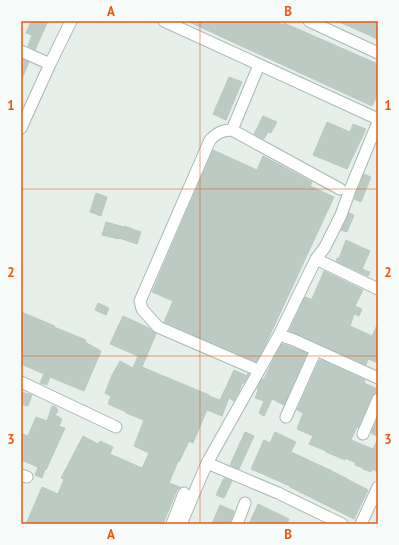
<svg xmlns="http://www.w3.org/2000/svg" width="399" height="545" font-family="'PT Sans',sans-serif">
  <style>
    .building { fill: #bbcac3; stroke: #b7cac1 }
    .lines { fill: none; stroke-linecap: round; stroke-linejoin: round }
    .minor-casing { stroke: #a8b8b1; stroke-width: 13 }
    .minor { stroke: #fff; stroke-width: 11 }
    .grid { fill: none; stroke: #e8590c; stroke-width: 1; stroke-opacity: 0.55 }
    .neatline { fill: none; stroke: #e8590c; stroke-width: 1.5 }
    .grid-label { font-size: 13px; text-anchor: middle; font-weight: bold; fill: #e8590c }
  </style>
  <rect width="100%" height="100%" fill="#e6efea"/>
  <!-- building -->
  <path class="building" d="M31,21H48L35,50L28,46L32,35L26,33Z
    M187,21H275L283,25L284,23L378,64V94L372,106Z
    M337,21H378V40L371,36Z
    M21,59L29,62L21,81Z
    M229,77L242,82L226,120L213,114Z
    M263,116L277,122L271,133L268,132L264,139L254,134Z
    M327,122L350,132L353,124L366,129L347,169L313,155Z
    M213,150L257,170L263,156L312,182L310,186L334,197L263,350L256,362L164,322L173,301L152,292Z
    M364,174L371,177L361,202L354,199Z
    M96,193L107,197L101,216L90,212Z
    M349,213L354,215L347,232L341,230Z
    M106,222L124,227V226L141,232L137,244L119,238V239L102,235Z
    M346,240L370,251L362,269L370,272L368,276L336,261L337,258H339Z
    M324,271L363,290L355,306L362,309L359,316L354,314L350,326L372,336L378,323V363L368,359L366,365L297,334L289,331L305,297L311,299H312Z
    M98,303L109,308L106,315L95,310Z
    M21,312L55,326L54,327L86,340L85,342L101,351L84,391L50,377L47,385L40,383L44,374L21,364Z
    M123,316L149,328L156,334L142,367L209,395V396L220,400L234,370L247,376L248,373L249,374L244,383H242L239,392L234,401L229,398L222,416L207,410L193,443L189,441L179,462L178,461L169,483L180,487L177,490L163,524H26L42,487L58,494L64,479L61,478L83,436L98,444L100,441L113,447L110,454L142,468L149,453L134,446L144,420L126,413V412L108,404L111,396L105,393L112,375L120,361L133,368L138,356L110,344Z
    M282,344L289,346L307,353L284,405L272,399L264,416L259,413L264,401L255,398L258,390L257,389L262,379H264L273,360Z
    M321,360L365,380L364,383L378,389V392L374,393L372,396L358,428L357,427L351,440L373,449L378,439V472L372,469L371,472L363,469V468L355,465L356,463L345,458V460L326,452V451L309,444L313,436L297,429L303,413L297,410L319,361Z
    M21,392L32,395L28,406L21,404Z
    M52,406L56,407L58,411L55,415L62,419L59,426L65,428L46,470L45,469L42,478L35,475L38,467L21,460V433L28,436L36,417L47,421Z
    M378,417V437L371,433Z
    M245,432L254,436L239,469L230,465Z
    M275,432L296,442L291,452L332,471L368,490L354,519L290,487V486L251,469L264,440L270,443Z
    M224,478L232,481L224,498L216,495Z
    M258,504L289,519L287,524H249Z
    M220,505L234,511L230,524H212Z"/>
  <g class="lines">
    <defs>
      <path id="minor" d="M164,21L378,119
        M309,21L378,53
        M21,51L50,64
        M21,128L50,64L71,21
        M232,130L259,65
        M316,259L378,289
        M279,335L294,340L378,378
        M253,368L158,327L142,309L140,301L210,140C217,133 222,130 232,130L340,189
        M21,382L116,427
        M286,417L316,350
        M363,434L378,399
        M207,463L278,493L342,524
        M21,475L27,477
        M172,524L184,493
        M181,524L207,463L279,335L316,259L325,247L341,215L350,190L378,122
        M237,524L245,503
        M361,524L378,487"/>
    </defs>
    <!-- minor casing -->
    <use href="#minor" class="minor-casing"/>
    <!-- minor -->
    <use href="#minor" class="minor"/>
  </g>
  <!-- grid -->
  <path class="grid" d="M200,21V524M21,189H378M21,356H378"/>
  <!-- border -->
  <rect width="399" height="545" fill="none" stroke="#f7fbf9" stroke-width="44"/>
  <rect x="22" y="22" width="355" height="501" class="neatline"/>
  <g class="grid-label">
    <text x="111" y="16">A</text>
    <text x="288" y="16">B</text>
    <text x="11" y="110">1</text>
    <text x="388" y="110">1</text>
    <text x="11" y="277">2</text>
    <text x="388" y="277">2</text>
    <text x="11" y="444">3</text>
    <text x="388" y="444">3</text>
    <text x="111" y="539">A</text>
    <text x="288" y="539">B</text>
  </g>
</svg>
